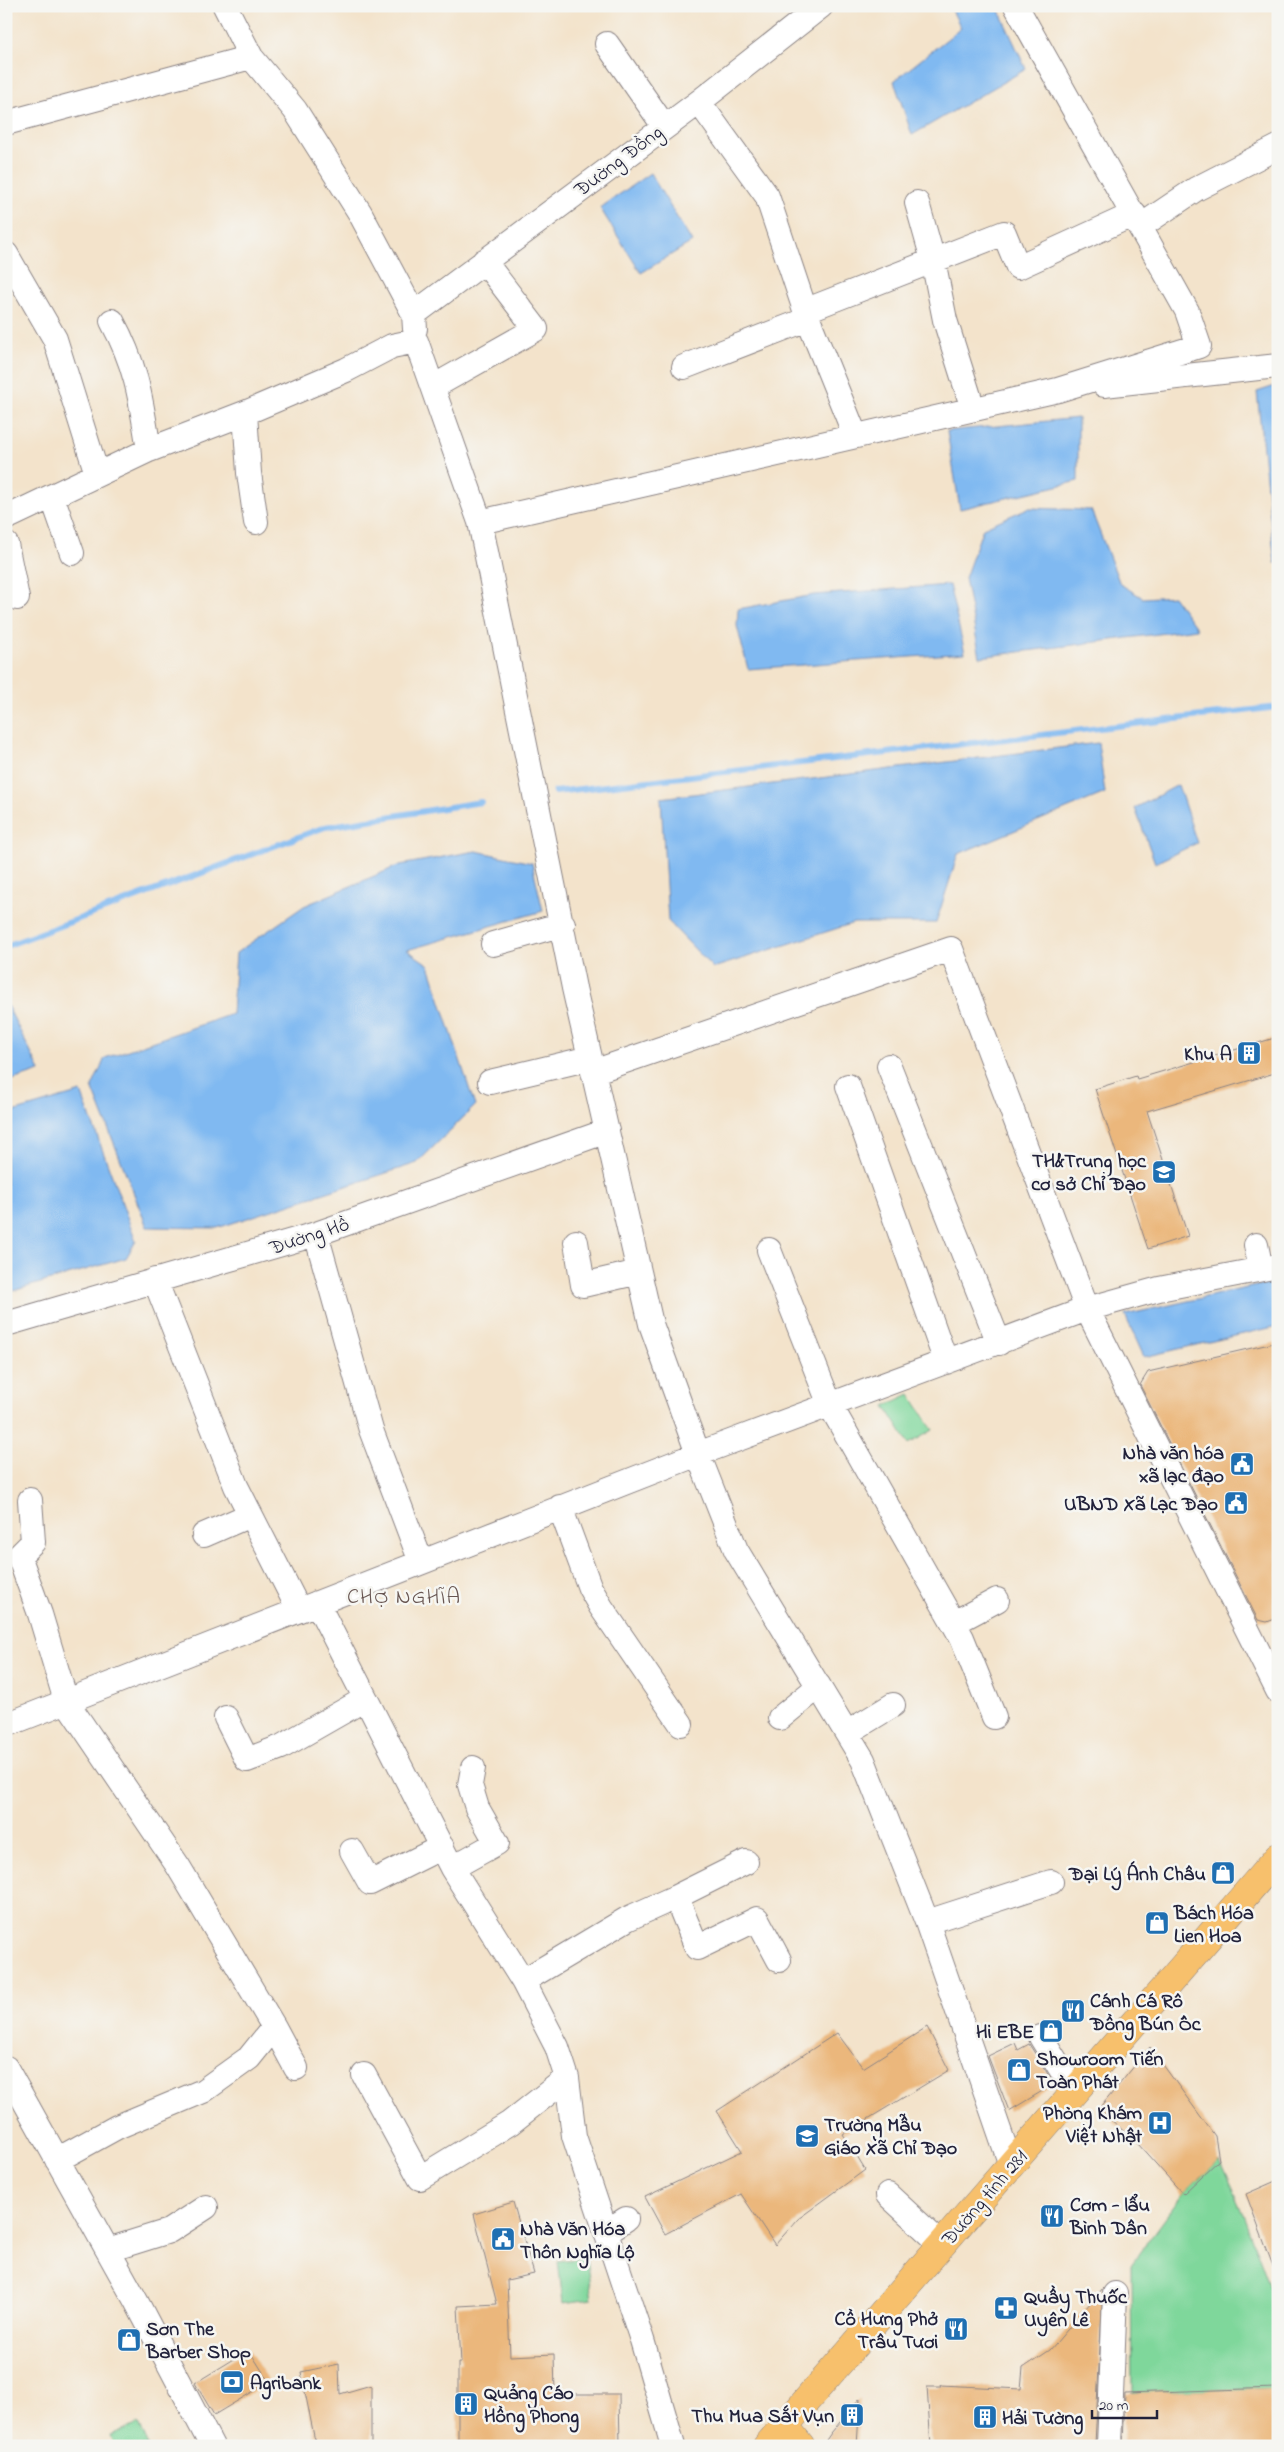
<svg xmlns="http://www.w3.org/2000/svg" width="1284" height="2452" font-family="'Indie Flower',sans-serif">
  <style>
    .green { fill: #7fd79b; stroke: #507c6b }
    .water { fill: #80b9f1; stroke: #516e96 }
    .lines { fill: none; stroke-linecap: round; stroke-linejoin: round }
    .stream { stroke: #80b9f1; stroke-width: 6 }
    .building { fill: #ebb77c }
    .minor-casing { stroke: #8a8283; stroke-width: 26 }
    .major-casing { stroke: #8a8283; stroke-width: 29 }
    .minor { stroke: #fff; stroke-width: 24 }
    .major { stroke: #f7c06c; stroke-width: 28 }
    .labels { text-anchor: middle; stroke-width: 5; stroke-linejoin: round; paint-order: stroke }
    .street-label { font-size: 20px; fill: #22223b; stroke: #f6f6f2 }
    .poi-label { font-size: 20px; font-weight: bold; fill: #22223b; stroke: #f6f6f2; text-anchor: start }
    .quarter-label { font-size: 22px; letter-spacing: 1px; fill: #685652; stroke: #f6f6f2 }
  </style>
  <rect width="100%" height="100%" fill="#f6f6f2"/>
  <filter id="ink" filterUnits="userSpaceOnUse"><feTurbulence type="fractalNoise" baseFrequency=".02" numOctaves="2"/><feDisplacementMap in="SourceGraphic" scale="10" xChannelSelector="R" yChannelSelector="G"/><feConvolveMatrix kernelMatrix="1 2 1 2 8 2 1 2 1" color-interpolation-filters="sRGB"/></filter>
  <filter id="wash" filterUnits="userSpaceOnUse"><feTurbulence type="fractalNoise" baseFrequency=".0096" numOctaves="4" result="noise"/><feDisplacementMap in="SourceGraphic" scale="20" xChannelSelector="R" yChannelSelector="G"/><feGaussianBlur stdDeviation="1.12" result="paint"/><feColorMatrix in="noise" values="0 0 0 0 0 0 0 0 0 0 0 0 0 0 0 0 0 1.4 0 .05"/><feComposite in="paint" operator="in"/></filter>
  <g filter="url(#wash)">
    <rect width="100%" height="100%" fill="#f3e3cb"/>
    <!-- green -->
    <path class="green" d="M910,1394L933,1430L909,1444L885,1406Z
      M1219,2160L1240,2207L1278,2309V2446L1275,2388L1132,2393L1131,2265L1183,2194Z
      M586,2258L592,2299L563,2303L558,2261Z
      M139,2424L149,2446H114L110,2435Z"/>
    <!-- water -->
    <path class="water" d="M950,6H997L1026,69L912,135L894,81L961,28Z
      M650,173L692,242L641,273L600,208Z
      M1278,385V563H1275L1257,392Z
      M1078,418V481L960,509L947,431Z
      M1028,508L1091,510L1120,584L1143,598L1173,596L1197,629L980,657L965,578L983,528Z
      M949,585L965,653L748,669L737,626L738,609L814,595Z
      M1098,743L1105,793L958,854L936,923H854L713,968L668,921L661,798Z
      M1178,785L1197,843L1155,863L1135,808Z
      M476,851L532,863L543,911L407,950L429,965L475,1106L417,1163L217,1228L147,1227L92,1087L105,1058L232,1014L236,953L304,906L400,865Z
      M6,1003L40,1071L6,1082Z
      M81,1092L136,1241L126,1258L6,1293V1114Z
      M1278,1281V1326L1144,1357L1125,1315Z"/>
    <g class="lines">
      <!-- stream -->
      <path class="stream" d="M555,792L1278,707
        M6,946L325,827L481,802"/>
    </g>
    <g id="blocks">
      <!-- building -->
      <path class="building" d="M1278,1037V1072L1147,1111L1188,1236L1148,1249L1095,1089L1136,1076L1137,1079Z
        M1278,1342V1618L1267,1622L1258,1620L1140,1385L1148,1372Z
        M927,2027L949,2070L843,2134L865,2170L798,2219L775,2245L741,2194L665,2234L645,2197L742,2151L717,2111L837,2033L863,2068Z
        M1015,2043L1018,2050L1029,2044L1054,2084L1009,2111L988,2056Z
        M1150,2047L1215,2136L1219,2160L1183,2194L1138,2144L1099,2109Z
        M1278,2180V2274H1276L1246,2194Z
        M513,2202L534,2274L507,2280L510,2356L554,2354L555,2394H619L620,2446H458V2363H461L458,2306L497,2304L474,2214Z
        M1103,2288L1095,2444L931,2446L927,2387H941L940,2385L1021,2389L1023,2368L1050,2350Z
        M249,2350L269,2382L214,2415L195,2383Z
        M339,2364L340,2394L371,2385V2446H316L301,2372Z
        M1276,2388L1278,2446L1123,2445L1125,2393Z
        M860,2398L857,2446H822L831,2433Z"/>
    </g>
  </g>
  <g filter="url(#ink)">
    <use href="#blocks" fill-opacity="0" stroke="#8a8283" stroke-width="1"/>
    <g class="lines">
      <defs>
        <path id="minor" d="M225,6L251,57L295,110L360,213L414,314L415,329
          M607,44L664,126
          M699,102L767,196L808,319L855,435
          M6,123L251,57
          M917,203L933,260L945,320L973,409
          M1141,226L1196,189L1278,147
          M6,254L55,339L97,474
          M807,310L1004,233L1018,267L1134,214
          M414,314L699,102L821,6
          M112,321C137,367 141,400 149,450
          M684,367L808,319
          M1104,385L1278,366
          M433,387L536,329L484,261
          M245,413L249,473L256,522
          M52,496L72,553
          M6,518L149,450L245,413L346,370L392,346L416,341L480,522L574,988L651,1324L698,1454L736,1550L863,1760L927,1922L1011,2165
          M480,522L1058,390L1199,346L1187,311L1016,6
          M6,544L17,598
          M493,944L563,924
          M889,1066L999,1343
          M593,1072L951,949L1087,1309L1278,1691
          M490,1082L590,1058
          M848,1086L946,1362
          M316,1234L371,1430L421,1562
          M576,1242L583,1285L639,1272
          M1256,1245L1261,1269
          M769,1250L830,1405L962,1638L994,1717
          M155,1280L236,1486L299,1610
          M6,1324L316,1234L607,1131
          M30,1500L33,1542L19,1556L40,1614L66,1701L178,1866L274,2027L249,2058L203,2091L117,2127L57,2160
          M560,1507L590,1588L601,1607L681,1724
          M204,1535L250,1515
          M317,1603L452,1868L523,1981L557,2047L567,2078L574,2136L642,2340L673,2446
          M954,1623L997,1600
          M226,1718L247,1760L281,1747L365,1699
          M780,1718L819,1686
          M6,1725L698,1454L1087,1309L1159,1289L1278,1266
          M847,1733L893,1705
          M352,1851L370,1883L442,1847
          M452,1868L497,1843L477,1808L470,1785L473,1768
          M676,1897L746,1862
          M927,1922L1051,1882
          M523,1981L627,1919L676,1897L697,1948L757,1919L779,1960
          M274,2027L296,2068
          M1041,2037L1075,2092
          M6,2068L136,2301L212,2446
          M364,2075L420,2178L510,2123L567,2078
          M888,2195L942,2245
          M606,2232L626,2219
          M108,2250L169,2231L206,2207
          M1109,2446L1115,2294"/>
        <path id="major" d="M784,2425L801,2446
          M767,2446L1278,1857"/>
      </defs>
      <!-- minor casing -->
      <use href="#minor" class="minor-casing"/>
      <!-- major casing -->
      <use href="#major" class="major-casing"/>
      <!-- minor -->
      <use href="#minor" class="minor"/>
      <!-- major -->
      <use href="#major" class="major"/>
    </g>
  </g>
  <!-- icons -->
  <defs>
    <symbol id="building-square" viewBox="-11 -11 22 22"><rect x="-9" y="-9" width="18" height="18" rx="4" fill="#1f6fb2" stroke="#f6f6f2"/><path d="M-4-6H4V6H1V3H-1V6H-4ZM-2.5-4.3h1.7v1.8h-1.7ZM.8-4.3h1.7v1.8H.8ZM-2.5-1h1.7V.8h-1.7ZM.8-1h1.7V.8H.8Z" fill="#fff"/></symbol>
    <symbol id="school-square" viewBox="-11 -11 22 22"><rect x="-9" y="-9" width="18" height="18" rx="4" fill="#1f6fb2" stroke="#f6f6f2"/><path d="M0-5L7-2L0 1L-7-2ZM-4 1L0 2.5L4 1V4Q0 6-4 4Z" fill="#fff"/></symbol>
    <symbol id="civic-square" viewBox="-11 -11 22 22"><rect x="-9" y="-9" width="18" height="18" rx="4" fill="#1f6fb2" stroke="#f6f6f2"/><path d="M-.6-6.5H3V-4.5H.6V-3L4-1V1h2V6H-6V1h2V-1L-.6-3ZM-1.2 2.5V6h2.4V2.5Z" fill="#fff"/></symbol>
    <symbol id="shop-square" viewBox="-11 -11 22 22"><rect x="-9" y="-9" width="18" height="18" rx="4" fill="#1f6fb2" stroke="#f6f6f2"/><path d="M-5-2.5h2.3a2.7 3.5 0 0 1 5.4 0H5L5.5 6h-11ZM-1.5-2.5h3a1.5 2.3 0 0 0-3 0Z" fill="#fff"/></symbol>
    <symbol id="restaurant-square" viewBox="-11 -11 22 22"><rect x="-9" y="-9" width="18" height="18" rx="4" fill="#1f6fb2" stroke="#f6f6f2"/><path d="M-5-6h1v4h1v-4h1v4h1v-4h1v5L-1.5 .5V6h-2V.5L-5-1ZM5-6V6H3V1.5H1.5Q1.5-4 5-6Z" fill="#fff"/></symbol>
    <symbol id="hospital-square" viewBox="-11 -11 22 22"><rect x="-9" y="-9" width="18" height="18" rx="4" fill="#1f6fb2" stroke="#f6f6f2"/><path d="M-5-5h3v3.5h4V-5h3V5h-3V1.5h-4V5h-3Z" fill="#fff"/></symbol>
    <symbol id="pharmacy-square" viewBox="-11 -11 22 22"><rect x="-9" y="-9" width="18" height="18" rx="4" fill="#1f6fb2" stroke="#f6f6f2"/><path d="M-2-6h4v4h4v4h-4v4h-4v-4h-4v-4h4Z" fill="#fff"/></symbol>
    <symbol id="bank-square" viewBox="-11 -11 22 22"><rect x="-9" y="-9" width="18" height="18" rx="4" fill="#1f6fb2" stroke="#f6f6f2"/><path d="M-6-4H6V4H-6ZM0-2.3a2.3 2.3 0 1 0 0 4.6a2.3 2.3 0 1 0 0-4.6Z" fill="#fff"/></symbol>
  </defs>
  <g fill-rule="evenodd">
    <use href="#building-square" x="1235" y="1039" width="28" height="28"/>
    <use href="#school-square" x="1150" y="1158" width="28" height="28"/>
    <use href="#civic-square" x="1228" y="1450" width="28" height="28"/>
    <use href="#civic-square" x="1222" y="1489" width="28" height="28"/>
    <use href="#shop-square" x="1209" y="1859" width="28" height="28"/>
    <use href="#shop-square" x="1143" y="1909" width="28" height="28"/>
    <use href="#restaurant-square" x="1059" y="1997" width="28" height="28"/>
    <use href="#shop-square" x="1037" y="2017" width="28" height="28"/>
    <use href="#shop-square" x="1005" y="2056" width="28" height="28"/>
    <use href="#hospital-square" x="1146" y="2109" width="28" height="28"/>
    <use href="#school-square" x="793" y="2122" width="28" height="28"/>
    <use href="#restaurant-square" x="1038" y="2202" width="28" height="28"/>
    <use href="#civic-square" x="489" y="2225" width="28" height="28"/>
    <use href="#pharmacy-square" x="992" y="2294" width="28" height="28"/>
    <use href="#restaurant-square" x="942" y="2315" width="28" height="28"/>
    <use href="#shop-square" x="115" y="2326" width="28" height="28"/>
    <use href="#bank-square" x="218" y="2368" width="28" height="28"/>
    <use href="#building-square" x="452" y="2390" width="28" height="28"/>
    <use href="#building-square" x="838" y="2401" width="28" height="28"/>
    <use href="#building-square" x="971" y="2403" width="28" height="28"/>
  </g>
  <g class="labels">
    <!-- street labels -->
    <g class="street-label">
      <text transform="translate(618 160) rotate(-37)" y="7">Đường Đồng</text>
      <text transform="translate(309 1235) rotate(-18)" y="7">Đường Hồ</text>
      <text transform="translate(984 2197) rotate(-49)" y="7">Đường tỉnh 281</text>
    </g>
    <!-- poi labels -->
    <g class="poi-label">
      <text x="1232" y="1060" text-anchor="end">Khu A</text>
      <text x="1146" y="1167" text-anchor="end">TH&amp;Trung học<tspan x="1146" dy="23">cơ sở Chỉ Đạo</tspan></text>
      <text x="1224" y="1459" text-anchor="end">Nhà văn hóa<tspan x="1224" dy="23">xã lạc đạo</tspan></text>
      <text x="1218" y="1510" text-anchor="end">UBND Xã Lạc Đạo</text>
      <text x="1206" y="1880" text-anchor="end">Đại Lý Ánh Châu</text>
      <text x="1174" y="1919">Bách Hóa<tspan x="1174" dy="23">Lien Hoa</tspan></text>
      <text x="1090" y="2007">Cánh Cá Rô<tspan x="1090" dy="23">Đồng Bún Ốc</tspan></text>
      <text x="1034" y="2038" text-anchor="end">Hi EBE</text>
      <text x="1036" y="2065">Showroom Tiến<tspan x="1036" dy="23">Toàn Phát</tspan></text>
      <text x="1142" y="2119" text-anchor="end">Phòng Khám<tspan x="1142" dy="23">Việt Nhật</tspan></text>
      <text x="824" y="2131">Trường Mẫu<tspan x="824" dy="23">Giáo Xã Chỉ Đạo</tspan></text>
      <text x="1070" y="2211">Cơm - lẩu<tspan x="1070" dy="23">Bình Dân</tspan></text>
      <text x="520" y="2235">Nhà Văn Hóa<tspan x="520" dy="23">Thôn Nghĩa Lộ</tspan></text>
      <text x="1024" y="2303">Quầy Thuốc<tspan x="1024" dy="23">Uyên Lê</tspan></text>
      <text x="938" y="2325" text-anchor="end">Cồ Hưng Phở<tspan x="938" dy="23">Trâu Tươi</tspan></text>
      <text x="146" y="2335">Sơn The<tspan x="146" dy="23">Barber Shop</tspan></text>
      <text x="250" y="2389">Agribank</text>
      <text x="484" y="2399">Quảng Cáo<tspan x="484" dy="23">Hồng Phong</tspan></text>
      <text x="834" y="2422" text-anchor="end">Thu Mua Sắt Vụn</text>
      <text x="1002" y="2424">Hải Tường</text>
    </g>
    <!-- quarter labels -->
    <g class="quarter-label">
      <text x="404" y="1603">CHỢ NGHĨA</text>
    </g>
  </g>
  <!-- margin -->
  <rect width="1284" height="2452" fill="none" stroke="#f6f6f2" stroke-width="25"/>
  <!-- scale -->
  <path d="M1092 2410v8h65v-8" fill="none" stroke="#22223b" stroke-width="2.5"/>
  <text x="1099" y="2410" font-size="15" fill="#22223b" stroke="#f6f6f2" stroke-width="4" paint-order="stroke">20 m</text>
</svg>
